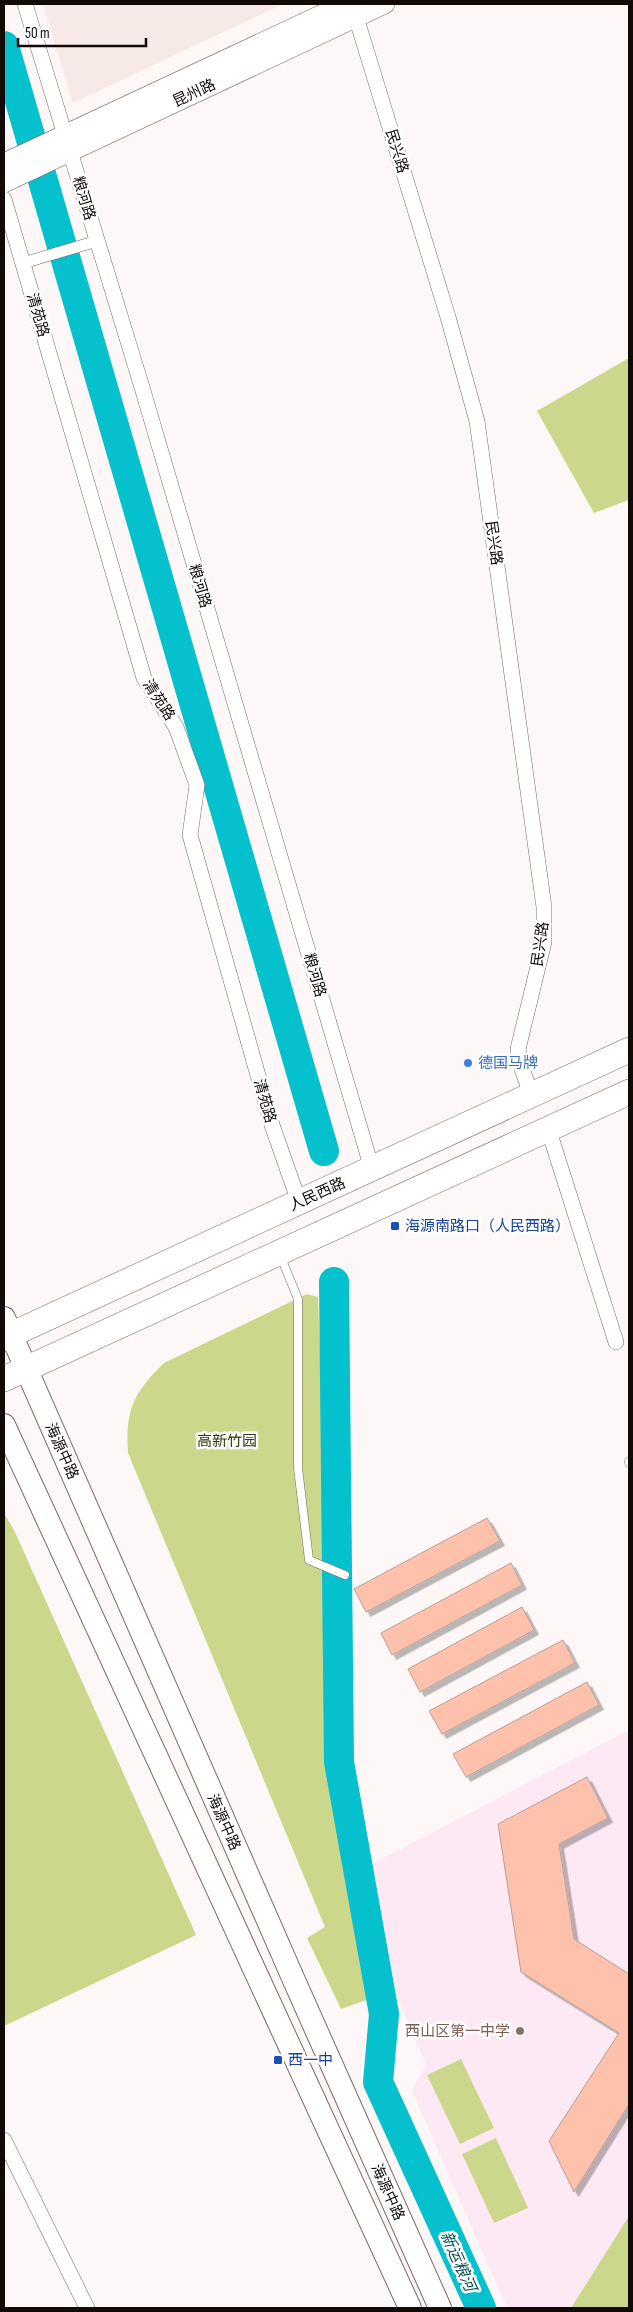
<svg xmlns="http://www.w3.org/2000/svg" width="633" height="2312" font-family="'Sofia Sans Condensed','Noto Sans SC',sans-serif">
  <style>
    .built { fill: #f7eae6 }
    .education { fill: #fde9f3 }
    .green { fill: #cbd78b }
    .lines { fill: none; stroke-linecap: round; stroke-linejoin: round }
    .river { stroke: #05c0cd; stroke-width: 30 }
    .building { fill: #fdc1ac; stroke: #b5a098; filter: url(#shadow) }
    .service-casing { stroke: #7c6861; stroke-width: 9 }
    .pedestrian-casing { stroke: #7c6861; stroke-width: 12 }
    .minor-casing { stroke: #7c6861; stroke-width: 16 }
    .tertiary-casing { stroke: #7c6861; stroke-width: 20 }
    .secondary-casing { stroke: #7c6861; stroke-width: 24 }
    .primary-casing { stroke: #7c6861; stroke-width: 26 }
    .service { stroke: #fff; stroke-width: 8 }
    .pedestrian { stroke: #fff; stroke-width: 11 }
    .minor { stroke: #fff; stroke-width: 15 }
    .tertiary { stroke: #fff; stroke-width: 19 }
    .secondary { stroke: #fff; stroke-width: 22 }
    .primary { stroke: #fff; stroke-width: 25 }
    .shop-dot { fill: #3f7fe0; stroke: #fff; stroke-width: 2 }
    .transit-dot { fill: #1a4fb4; stroke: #fff; stroke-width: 2 }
    .education-dot { fill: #8d6e63; stroke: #fff; stroke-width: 2 }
    .labels { text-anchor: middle; stroke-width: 5; stroke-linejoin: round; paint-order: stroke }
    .street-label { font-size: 15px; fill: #110a07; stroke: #fff }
    .shop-label { font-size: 15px; fill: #366cbe; stroke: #fff; text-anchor: start }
    .transit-label { font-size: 15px; fill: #164399; stroke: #fff; text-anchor: start }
    .park-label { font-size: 15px; fill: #31360b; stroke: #fff }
    .education-label { font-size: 15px; fill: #785e54; stroke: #fff; text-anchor: end }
    .water-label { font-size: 16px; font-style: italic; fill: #0b4e53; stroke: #fff }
  </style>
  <defs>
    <filter id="shadow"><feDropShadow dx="4.5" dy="4.5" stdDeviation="0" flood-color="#0004"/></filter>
  </defs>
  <rect width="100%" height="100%" fill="#fdf8f7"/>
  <!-- built -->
  <path class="built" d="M43,4H283L73,103Z"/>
  <!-- education -->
  <path class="education" d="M629,1730V2308H507L412,2091L426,2065L397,1997L372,1864Z"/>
  <!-- green -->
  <path class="green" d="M629,358V500L594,513L537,411Z
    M307,1294L318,1297L336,1773L375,1997L341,2009L307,1938L325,1927L128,1453C125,1410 134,1392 164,1363Z
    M4,1513L14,1530L196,1935L4,2026Z
    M461,2059L494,2128L460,2144L427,2075Z
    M496,2138L528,2208L494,2223L462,2154Z
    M629,2216V2308H571Z"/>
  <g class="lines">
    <!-- river -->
    <path class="river" d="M4,46L324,1151
      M334,1282L339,1762L384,2014L378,2082L481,2308"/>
  </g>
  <!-- building -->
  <path class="building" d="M487,1518L500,1541L366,1612L354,1589Z
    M511,1563L522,1585L392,1655L381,1633Z
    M522,1607L534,1630L420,1692L408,1669Z
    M563,1640L575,1663L442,1734L429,1711Z
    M587,1682L599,1705L466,1777L453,1754Z
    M587,1777L608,1818L559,1844L574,1939L629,1974V2104L574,2192L549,2141L619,2033L521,1972L498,1824Z"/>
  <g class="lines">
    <defs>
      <path id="service" d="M280,1255L298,1299V1468L309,1560L345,1575
        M629,1461V1463"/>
      <path id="pedestrian" d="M23,263L97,241"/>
      <path id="minor" d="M25,4L141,384L372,1169
        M352,4L448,317L477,421L544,907V942L518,1049L522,1069L531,1094
        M4,199L144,678L176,727L197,785L190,835L272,1125L299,1202
        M548,1128L616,1342
        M4,2140L87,2308"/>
      <path id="tertiary" d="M4,163L344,4
        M4,183L385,4"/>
      <path id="secondary" d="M4,1318L293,1978L440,2308
        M4,1425L410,2308"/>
      <path id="primary" d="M4,1338L629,1050
        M4,1379L629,1092"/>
    </defs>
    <!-- service casing -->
    <use href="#service" class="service-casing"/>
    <!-- pedestrian casing -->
    <use href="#pedestrian" class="pedestrian-casing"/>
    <!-- minor casing -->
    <use href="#minor" class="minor-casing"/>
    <!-- tertiary casing -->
    <use href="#tertiary" class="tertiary-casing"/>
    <!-- secondary casing -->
    <use href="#secondary" class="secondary-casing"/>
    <!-- primary casing -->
    <use href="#primary" class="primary-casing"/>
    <!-- service -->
    <use href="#service" class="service"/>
    <!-- pedestrian -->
    <use href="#pedestrian" class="pedestrian"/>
    <!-- minor -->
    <use href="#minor" class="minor"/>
    <!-- tertiary -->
    <use href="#tertiary" class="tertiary"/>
    <!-- secondary -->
    <use href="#secondary" class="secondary"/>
    <!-- primary -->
    <use href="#primary" class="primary"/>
  </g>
  <!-- markers -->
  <circle class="shop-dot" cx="468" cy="1063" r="5"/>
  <g class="transit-dot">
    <rect x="390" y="1221" width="10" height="10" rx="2.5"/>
    <rect x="273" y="2055" width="10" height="10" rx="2.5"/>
  </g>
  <circle class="education-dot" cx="520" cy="2031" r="5"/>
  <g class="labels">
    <!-- street labels -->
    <g class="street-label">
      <text transform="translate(194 93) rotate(-25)" y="5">昆州路</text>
      <text transform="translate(397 151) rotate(73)" y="5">民兴路</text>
      <text transform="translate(84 198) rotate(73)" y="5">粮河路</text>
      <text transform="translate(38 315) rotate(74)" y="5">清苑路</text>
      <text transform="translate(494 543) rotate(82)" y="5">民兴路</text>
      <text transform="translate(200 586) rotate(74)" y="5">粮河路</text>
      <text transform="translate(159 700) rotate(57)" y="5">清苑路</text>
      <text transform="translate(540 944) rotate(-82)" y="5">民兴路</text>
      <text transform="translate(315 975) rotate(74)" y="5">粮河路</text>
      <text transform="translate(265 1101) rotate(74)" y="5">清苑路</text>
      <text transform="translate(317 1194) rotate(-24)" y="5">人民西路</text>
      <text transform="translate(62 1451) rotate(66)" y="5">海源中路</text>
      <text transform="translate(224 1822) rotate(66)" y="5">海源中路</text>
      <text transform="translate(388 2192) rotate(66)" y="5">海源中路</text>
    </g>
    <!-- shop labels -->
    <g class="shop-label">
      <text x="478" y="1068">德国马牌</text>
    </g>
    <!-- transit labels -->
    <g class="transit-label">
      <text x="405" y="1231">海源南路口（人民西路）</text>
      <text x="288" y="2065">西一中</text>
    </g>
    <!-- park labels -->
    <g class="park-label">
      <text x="227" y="1446">高新竹园</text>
    </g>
    <!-- education labels -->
    <g class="education-label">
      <text x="510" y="2036">西山区第一中学</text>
    </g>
    <!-- water labels -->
    <g class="water-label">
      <text transform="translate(459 2261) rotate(66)" y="6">新运粮河</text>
    </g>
  </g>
  <!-- border -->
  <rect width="633" height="2312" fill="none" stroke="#110a07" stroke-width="10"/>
  <!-- scale -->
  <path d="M18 38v8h128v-8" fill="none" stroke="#110a07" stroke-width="2.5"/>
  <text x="25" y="38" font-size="15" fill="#110a07" stroke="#ffffff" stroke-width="4" paint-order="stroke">50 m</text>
</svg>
